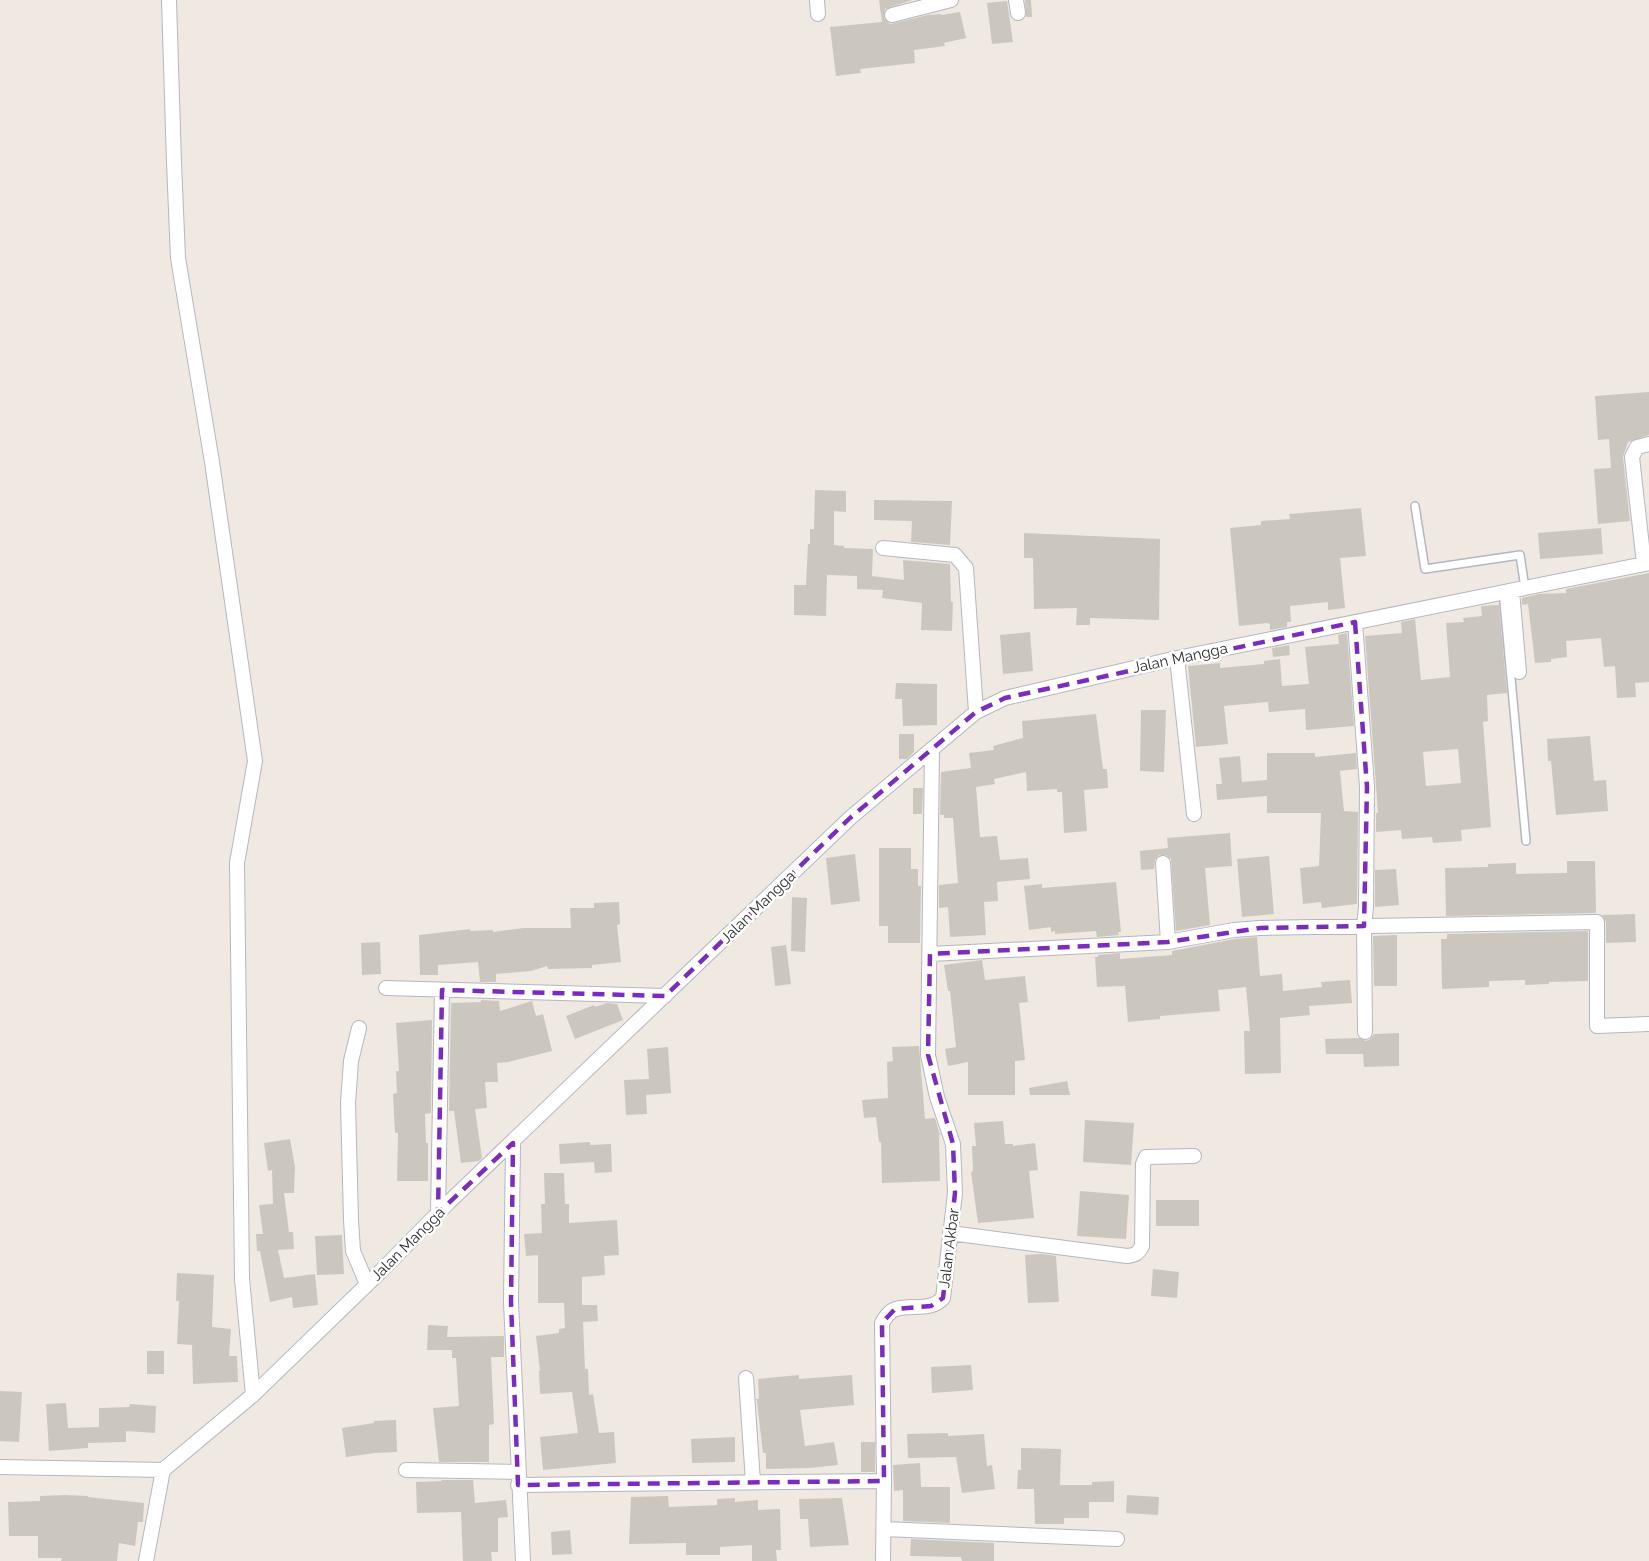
<svg xmlns="http://www.w3.org/2000/svg" width="1649" height="1561" font-family="Raleway,sans-serif">
  <style>
    .building { fill: #cbc7bf; fill-rule: evenodd }
    .lines { fill: none; stroke-linecap: round; stroke-linejoin: round }
    .lane-casing { stroke: #b4b7c1; stroke-width: 10 }
    .street-casing { stroke: #b4b7c1; stroke-width: 16 }
    .lane { stroke: #fff; stroke-width: 7 }
    .street { stroke: #fff; stroke-width: 14 }
    .marked { fill: none; stroke: #7b2cbf; stroke-width: 4.5; stroke-dasharray: 12 8; stroke-linejoin: round }
    .labels { text-anchor: middle; stroke-width: 5; stroke-linejoin: round; paint-order: stroke }
    .street-label { font-size: 15px; fill: #2e2e2e; stroke: #fff }
  </style>
  <rect width="100%" height="100%" fill="#efe9e1"/>
  <!-- building -->
  <path class="building" d="M879,0H912L885,9L884,18L890,24L928,15L941,14V15L960,12L966,38L944,43L945,46L914,50L915,63L860,69L861,73L836,76L830,27L882,22Z
    M1025,0H1031L1032,17H1026Z
    M1007,1L1013,42L992,44L987,3Z
    M1649,392V435L1628,442L1623,457L1630,521L1598,524L1594,469L1611,468L1609,439L1598,440L1595,396Z
    M815,490L846,491V512L834,511V545L844,546V548L873,549L872,576L904,580L903,560L950,564L951,602H953L952,631L921,630L922,603L882,598L883,590L857,589V576L827,575L826,616L794,615V585H806L808,544H810V529H814Z
    M874,500L952,501L950,545L911,542L912,521L874,520Z
    M1361,508L1366,556L1340,558L1345,608L1328,610V602L1290,606L1291,622H1287V627L1270,630V624L1267,623L1239,626L1230,528L1261,525V521L1290,519L1289,514Z
    M1601,528L1603,554L1540,559L1538,533Z
    M1024,533L1160,539L1159,620L1090,618V625H1076L1077,608L1034,609L1033,558H1024Z
    M1649,573V682L1635,683L1636,697L1617,698L1615,666L1604,667L1601,638L1566,641L1567,657L1551,659V662L1535,663L1528,604L1522,605V598L1539,594L1566,593V589Z
    M1499,605L1507,693L1487,695L1488,721L1483,722L1491,827L1461,830L1462,841L1433,843L1432,837L1402,839L1401,830L1376,832V813H1378L1365,636L1402,633L1401,622L1415,619L1421,680L1450,677L1446,623L1464,622L1463,618L1482,616L1481,606ZM1458,749L1461,783L1426,786L1423,752Z
    M1030,632L1033,671L1003,674L1000,635Z
    M1347,633L1354,726L1306,730L1305,709L1269,712L1268,702L1224,706L1228,744L1196,747L1188,666L1220,663V668L1264,664V661L1280,659L1282,686L1309,684L1305,647L1339,644L1338,635Z
    M1289,645L1290,655L1273,657L1272,648Z
    M896,683L937,684V725L903,726L902,699H895Z
    M1141,710H1166L1164,772L1140,771Z
    M1096,714L1103,769H1107L1108,788L1084,790L1087,831L1064,833L1062,792H1057V789L1027,791L1026,772L994,779L995,784L976,787L980,837L997,836L1000,860L1028,858L1030,879L997,882L998,901L984,902L986,935L950,937L948,907L939,908V885L958,883L953,818H944V815H940L941,772L971,768L969,753L994,750L993,746L1023,738L1022,721Z
    M899,734H914V752L907,759H899Z
    M1590,736L1594,781L1606,780L1608,811L1556,815L1551,761H1548L1547,739Z
    M1267,753H1315V757L1356,753L1357,769L1340,771L1344,811L1358,812L1357,904L1322,908L1321,902L1303,904L1300,868L1319,866L1321,813H1267V796L1217,800L1216,784H1222L1219,758L1240,756L1242,782L1267,780Z
    M913,788H923L922,814H913Z
    M1230,833L1232,866L1205,868L1210,925L1176,931L1171,859L1166,855H1159L1155,860L1154,869L1141,870L1140,851L1168,848L1167,838Z
    M879,848H911V869H918V886H921L920,943H888V926H879Z
    M855,854L860,901L831,905L826,858Z
    M1269,856L1274,914L1242,917L1237,859Z
    M1567,861H1595L1596,913L1446,916L1445,868L1488,867V864L1516,863V874L1567,873Z
    M1396,869L1399,905L1375,907V870Z
    M1116,882L1121,932H1118L1119,935L1097,937L1096,931L1055,934V931L1051,932V927L1029,930L1024,886L1042,884V888Z
    M792,897L807,898L805,952L791,951Z
    M619,902L620,924L617,925L621,962L592,965V968L548,969L547,966L531,971L496,974V982H480L478,962L438,965V975H420L419,935L470,929V931L493,930V932L524,928H571L570,908H594V903Z
    M1635,914L1636,942L1606,943V922L1602,915Z
    M1588,931V981L1549,982V984L1525,985V980L1489,981V987L1442,989L1441,939H1447V934Z
    M1397,935V986H1374L1373,936Z
    M1257,937L1260,976L1282,974L1283,991L1322,987L1321,982L1350,980L1352,1003L1309,1006L1310,1015L1280,1018L1281,1073L1245,1074L1244,1031H1250L1246,987L1218,990L1220,1011L1160,1016V1019L1128,1022L1125,986L1097,987L1095,957H1098V955L1120,953V959L1172,955V951L1235,939Z
    M380,942L381,974L362,975L361,943Z
    M786,945L791,984L775,986L771,947Z
    M982,960L985,980L1025,976L1028,1002L1019,1003L1025,1060L1015,1061V1095H968V1062L948,1066L945,1049L956,1047L950,991H948L944,965Z
    M481,1000L499,1001L500,1011L532,1001L536,1016L543,1014L552,1051L508,1062L497,1063L498,1082H485L487,1108L475,1109L482,1158L479,1161L461,1163L454,1111H449L451,1003L481,1002Z
    M607,1003L617,1004L623,1020L575,1039L566,1016L594,1005L595,1007Z
    M432,1020L431,1113L425,1114L426,1143H428V1181H397L398,1133H395L393,1094L397,1093L396,1071H399L396,1023Z
    M1399,1033V1066L1364,1067L1363,1054H1326L1325,1039L1359,1038L1366,1041L1370,1039L1374,1034Z
    M919,1046L925,1119L935,1118L940,1135H939L940,1181L882,1183L881,1142H879L876,1117L864,1118L862,1100L888,1098L887,1062L893,1061L892,1047Z
    M668,1047L671,1093L646,1095L647,1114L626,1115L624,1080L649,1079L647,1049Z
    M1067,1081L1070,1095H1030L1029,1088Z
    M1085,1120L1134,1123L1131,1165L1083,1162Z
    M1003,1121L1005,1144H1013V1146L1035,1143L1038,1170L1029,1171L1034,1218L978,1223L971,1172L973,1171L972,1146H976L974,1123Z
    M290,1139L295,1167L294,1193H284L289,1232H293L294,1249L278,1250L284,1278L315,1274L318,1305L293,1308L292,1297L270,1302L260,1251H257L256,1234H263L259,1205L273,1204L272,1170L268,1171L264,1143Z
    M590,1142V1145L611,1144L612,1172L595,1173L594,1162L560,1164L559,1144Z
    M544,1173H564L565,1204H569V1223L617,1220L619,1255L604,1256L605,1275L582,1277V1305H597L598,1321L583,1322L585,1369H588L589,1395L593,1394L599,1433L614,1432L616,1463L543,1470L540,1437L578,1433L572,1392L540,1394L539,1371H540L536,1336L559,1333V1329L565,1328L564,1303H538V1255L526,1256L524,1234L542,1233L541,1204H545Z
    M1080,1191L1129,1195L1126,1239L1077,1236Z
    M1156,1200H1199V1226H1156Z
    M342,1235L344,1274L317,1275L315,1236Z
    M1042,1254L1056,1256L1059,1302L1028,1303L1025,1255Z
    M1153,1269L1179,1272L1177,1298L1151,1296Z
    M177,1273L214,1275L212,1327L231,1329L229,1356H237L238,1382L193,1384L192,1345L177,1344L179,1301H176Z
    M428,1325L448,1326L447,1337L504,1336V1357H491L494,1424L489,1425V1462H439L433,1408L459,1406L456,1358H452V1350H427Z
    M147,1351H164V1374H147Z
    M971,1365L973,1390L932,1393L931,1367Z
    M799,1375V1379L852,1375L854,1405L800,1410L805,1446L834,1442L838,1465L810,1468L766,1469V1453H763L757,1402L756,1399H759L758,1379Z
    M0,1391L22,1392L19,1442L0,1441Z
    M66,1403L68,1428L99,1427V1408L129,1407L130,1404L156,1406L155,1433L126,1431V1442L88,1443V1448L49,1451L46,1404Z
    M396,1420L397,1452L375,1453L346,1457L342,1428L374,1423V1421Z
    M948,1433V1436L984,1434L987,1466L992,1465L995,1489L962,1493L956,1457L908,1458L907,1434Z
    M735,1437V1462L692,1463L691,1439Z
    M861,1442H875V1472H861Z
    M1021,1448L1061,1449L1060,1485H1092V1482L1114,1481V1502H1089V1518H1064V1524H1035L1034,1489H1017L1018,1470H1021Z
    M920,1463L921,1487H950V1523L903,1521V1490L894,1491L893,1465Z
    M441,1480H473L475,1503L506,1500L508,1517L498,1518V1552H491L492,1561H463L461,1512L417,1513L416,1482L442,1481Z
    M66,1495L88,1496V1497L144,1503L143,1522H138L135,1546L119,1543L117,1561H61L62,1558H38V1536H9L8,1502L40,1501V1496Z
    M1127,1495L1159,1497L1158,1515L1126,1513Z
    M668,1496L669,1507L717,1505V1499L735,1498V1502L758,1500V1510L780,1509L781,1550H776L777,1561H752V1545L720,1547V1555H686V1543L629,1544L631,1497Z
    M842,1498L849,1545L810,1547L808,1519H800L799,1499Z
    M570,1530L572,1554L552,1555L551,1532Z
    M911,1539L994,1543V1561H962L961,1557L910,1556Z"/>
  <g class="lines">
    <defs>
      <path id="lane" d="M1415,506L1425,569L1520,555L1525,588
        M1503,591L1526,841"/>
      <path id="street" d="M169,0L174,163L178,258L212,462L255,761L237,863L242,1279L253,1395
        M817,0L818,14
        M1016,0L1018,13
        M892,15L951,0
        M883,548L955,555L966,568L976,712
        M1644,564L1632,457L1637,447L1649,444
        M1512,591L1519,672
        M1355,622L1367,787L1366,907L1364,926L1365,1032
        M1177,658L1194,814
        M1163,863L1168,942
        M930,954L1168,942L1234,930L1260,928L1597,922V1026L1649,1024
        M386,988L665,996
        M359,1028L351,1061L348,1103L351,1220L353,1251L367,1284
        M513,1143L511,1302L523,1561
        M438,1213L442,990
        M950,1233L1127,1256C1135,1255 1138,1254 1142,1246L1143,1164L1146,1157L1194,1156
        M746,1378L753,1482
        M0,1467L163,1470L253,1395L380,1272L449,1202L850,818L976,712L1005,698L1177,658L1649,563
        M406,1470L518,1472
        M518,1485L884,1481L882,1323C885,1318 889,1311 896,1309C912,1304 930,1312 943,1298L955,1193L953,1144L937,1097L928,1055L932,751
        M884,1529L1117,1539
        M146,1561L163,1470
        M883,1561L884,1481"/>
    </defs>
    <!-- lane casing -->
    <use href="#lane" class="lane-casing"/>
    <!-- street casing -->
    <use href="#street" class="street-casing"/>
    <!-- lane -->
    <use href="#lane" class="lane"/>
    <!-- street -->
    <use href="#street" class="street"/>
  </g>
  <!-- marked area -->
  <path class="marked" d="M1355,622L1367,787L1364,926L1260,928L1168,942L930,954L928,1055L953,1144L955,1193L943,1298L931,1306L895,1309L882,1323L884,1481L518,1485L511,1302L513,1143L438,1213L442,990L665,996L850,818L976,712L1005,698Z"/>
  <g class="labels">
    <!-- street labels -->
    <g class="street-label">
      <text transform="translate(1180 658) rotate(-12)" y="5">Jalan Mangga</text>
      <text transform="translate(758 907) rotate(-44)" y="5">Jalan Mangga</text>
      <text transform="translate(408 1244) rotate(-45)" y="5">Jalan Mangga</text>
      <text transform="translate(949 1248) rotate(-83)" y="5">Jalan Akbar</text>
    </g>
  </g>
</svg>
